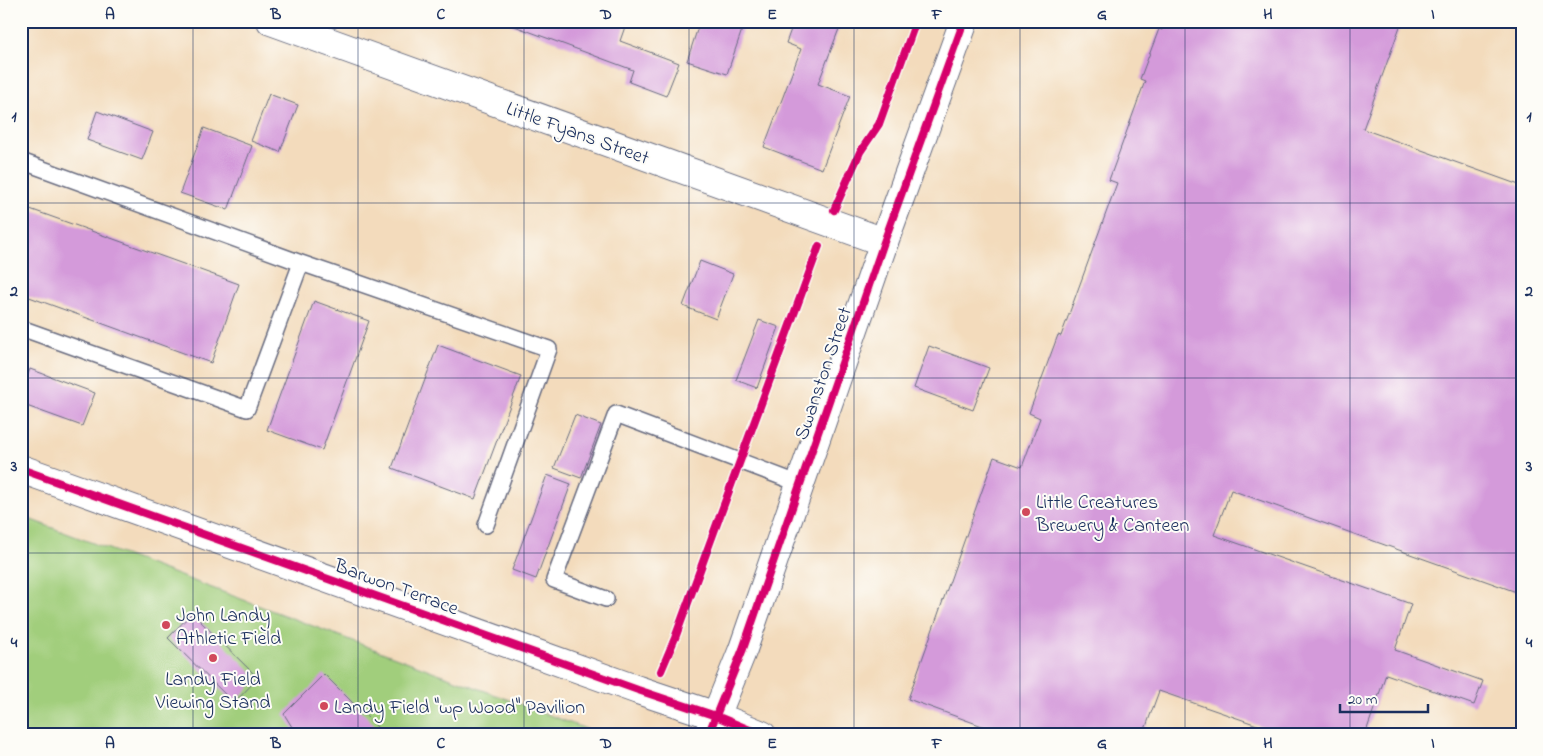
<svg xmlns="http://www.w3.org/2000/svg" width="1543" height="756" font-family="'Indie Flower',sans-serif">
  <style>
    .pitch { fill: #a1ce7b; stroke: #5e7e6c }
    .building { fill: #d49ada }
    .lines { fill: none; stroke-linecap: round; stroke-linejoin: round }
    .service-casing { stroke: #676b7f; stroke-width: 18 }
    .minor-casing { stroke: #676b7f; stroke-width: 30 }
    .tertiary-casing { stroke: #676b7f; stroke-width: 30 }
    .service { stroke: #fff; stroke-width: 15 }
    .minor { stroke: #fff; stroke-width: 28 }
    .tertiary { stroke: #fff; stroke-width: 28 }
    .cycleway-casing { stroke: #fdfcf7; stroke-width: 11 }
    .cycleway { stroke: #d6006c; stroke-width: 8 }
    .grid { fill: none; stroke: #1b2f5e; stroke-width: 1; stroke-opacity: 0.55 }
    .poi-dot { fill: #d1495b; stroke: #fdfcf7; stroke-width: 2 }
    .labels { text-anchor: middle; stroke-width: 4; stroke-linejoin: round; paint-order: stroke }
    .street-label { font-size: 20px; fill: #1b2f5e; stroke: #fdfcf7 }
    .poi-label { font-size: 20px; fill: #1b2f5e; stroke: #fdfcf7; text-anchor: start }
    .neatline { fill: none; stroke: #1b2f5e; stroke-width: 2 }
    .grid-label { font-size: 16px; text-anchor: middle; font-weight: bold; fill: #1b2f5e }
  </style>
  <rect width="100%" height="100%" fill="#fdfcf7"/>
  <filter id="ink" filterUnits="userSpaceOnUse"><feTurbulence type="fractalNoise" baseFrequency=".02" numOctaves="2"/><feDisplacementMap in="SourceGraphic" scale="10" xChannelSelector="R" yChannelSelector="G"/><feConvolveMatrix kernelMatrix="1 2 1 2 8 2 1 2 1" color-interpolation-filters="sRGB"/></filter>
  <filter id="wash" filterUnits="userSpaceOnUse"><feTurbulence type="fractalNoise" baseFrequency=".0096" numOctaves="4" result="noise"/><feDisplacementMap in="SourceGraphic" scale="20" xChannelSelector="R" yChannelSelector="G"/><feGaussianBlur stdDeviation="1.12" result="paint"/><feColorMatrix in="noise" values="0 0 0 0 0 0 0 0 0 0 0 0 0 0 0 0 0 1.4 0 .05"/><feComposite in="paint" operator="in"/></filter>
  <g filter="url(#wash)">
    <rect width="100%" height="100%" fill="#f3dbbc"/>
    <!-- pitch -->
    <path class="pitch" d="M21,516L602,735H21Z"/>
    <g id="blocks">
      <!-- building -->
      <path class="building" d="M509,21H627L620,41L679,63L666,96L629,82L633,70L509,24Z
        M700,21H745L727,74L687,61Z
        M794,21H842L818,84L850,96L822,169L764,147L801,49L786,43Z
        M1165,21H1402L1363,129L1522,186V594L1231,490L1214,535L1411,604L1395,650L1483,681L1474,705L1386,674L1365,735H1286L1159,691L1143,735H1007L908,699L994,457L1022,467L1040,418L1029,413L1058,335L1061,336L1117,183L1109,180L1145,81L1140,79L1159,29L1162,30Z
        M269,94L298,105L280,152L251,141Z
        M97,111L153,132L142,160L87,140Z
        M204,128L252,146L228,210L180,193Z
        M30,209L239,284L211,363L21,294V232Z
        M700,261L733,274L716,319L683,306Z
        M314,301L369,321L322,450L267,430Z
        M759,320L779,327L757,388L736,380Z
        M438,345L521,376L475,499L392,468Z
        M929,346L989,368L973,410L914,388Z
        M30,369L95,393L82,426L21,404V392Z
        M575,415L601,425L581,478L554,468Z
        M547,475L571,484L536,579L512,570Z
        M192,613L258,678L234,703L168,638Z
        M324,674L385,735H297L284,714Z"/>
    </g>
  </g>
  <g filter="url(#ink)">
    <use href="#blocks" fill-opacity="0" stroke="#676b7f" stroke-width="1"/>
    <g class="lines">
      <defs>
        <path id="service" d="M21,161L301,263L549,349L486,525
          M21,328L247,409L301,263
          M606,599L554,580L616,414L800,484"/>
        <path id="minor" d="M271,21L884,242
          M708,735L716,716"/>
        <path id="tertiary" d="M21,469L638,690L716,716L762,735
          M716,716L743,649L884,242L964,21"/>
      </defs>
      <!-- service casing -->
      <use href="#service" class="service-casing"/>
      <!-- minor casing -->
      <use href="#minor" class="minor-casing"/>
      <!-- tertiary casing -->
      <use href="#tertiary" class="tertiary-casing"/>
      <!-- service -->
      <use href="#service" class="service"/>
      <!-- minor -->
      <use href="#minor" class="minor"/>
      <!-- tertiary -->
      <use href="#tertiary" class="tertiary"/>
      <defs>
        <path id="cycleway" d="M834,210L860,152L879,124L916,21
          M21,469L638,690L716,716L762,735
          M661,671L675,638L819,246
          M708,735L743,649L884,242L964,21"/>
      </defs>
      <!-- cycleway casing -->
      <use href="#cycleway" class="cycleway-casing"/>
      <!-- cycleway -->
      <use href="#cycleway" class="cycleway"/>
    </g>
  </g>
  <!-- grid -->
  <path class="grid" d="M193,21V735M358,21V735M524,21V735M689,21V735M854,21V735M1020,21V735M1185,21V735M1350,21V735M21,203H1522M21,378H1522M21,553H1522"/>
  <!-- markers -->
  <g class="poi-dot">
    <circle cx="1026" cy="512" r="5"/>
    <circle cx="166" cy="625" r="5"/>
    <circle cx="213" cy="658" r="5"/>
    <circle cx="324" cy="706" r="5"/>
  </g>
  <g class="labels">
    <!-- street labels -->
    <g class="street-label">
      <text transform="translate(578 132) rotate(20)" y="7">Little Fyans Street</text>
      <text transform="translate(822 373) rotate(-71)" y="7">Swanston Street</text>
      <text transform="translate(397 586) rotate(20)" y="7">Barwon Terrace</text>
    </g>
    <!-- poi labels -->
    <g class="poi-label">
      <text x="1036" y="508">Little Creatures<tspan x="1036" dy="23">Brewery &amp; Canteen</tspan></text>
      <text x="176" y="621">John Landy<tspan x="176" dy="23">Athletic Field</tspan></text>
      <text x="213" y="685" text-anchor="middle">Landy Field<tspan x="213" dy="23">Viewing Stand</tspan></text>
      <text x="334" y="713">Landy Field "wp Wood" Pavilion</text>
    </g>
  </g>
  <!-- margin -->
  <rect width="1543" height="756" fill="none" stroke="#fdfcf7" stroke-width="55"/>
  <!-- scale -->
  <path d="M1340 704v8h88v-8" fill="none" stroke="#1b2f5e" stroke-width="2.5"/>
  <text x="1348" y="704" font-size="15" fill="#1b2f5e" stroke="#fdfcf7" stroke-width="4" paint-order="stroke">20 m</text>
  <rect x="28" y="28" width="1488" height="700" class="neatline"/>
  <g class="grid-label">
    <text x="110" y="19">A</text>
    <text x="276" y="19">B</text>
    <text x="441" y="19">C</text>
    <text x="606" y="19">D</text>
    <text x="772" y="19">E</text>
    <text x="937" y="19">F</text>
    <text x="1102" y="19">G</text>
    <text x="1268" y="19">H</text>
    <text x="1433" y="19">I</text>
    <text x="14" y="121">1</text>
    <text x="1529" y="121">1</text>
    <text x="14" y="296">2</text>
    <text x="1529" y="296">2</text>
    <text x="14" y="471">3</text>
    <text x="1529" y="471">3</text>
    <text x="14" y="647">4</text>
    <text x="1529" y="647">4</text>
    <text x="110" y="748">A</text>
    <text x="276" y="748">B</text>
    <text x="441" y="748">C</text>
    <text x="606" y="748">D</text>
    <text x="772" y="748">E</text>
    <text x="937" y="748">F</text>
    <text x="1102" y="748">G</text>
    <text x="1268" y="748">H</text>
    <text x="1433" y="748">I</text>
  </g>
</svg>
